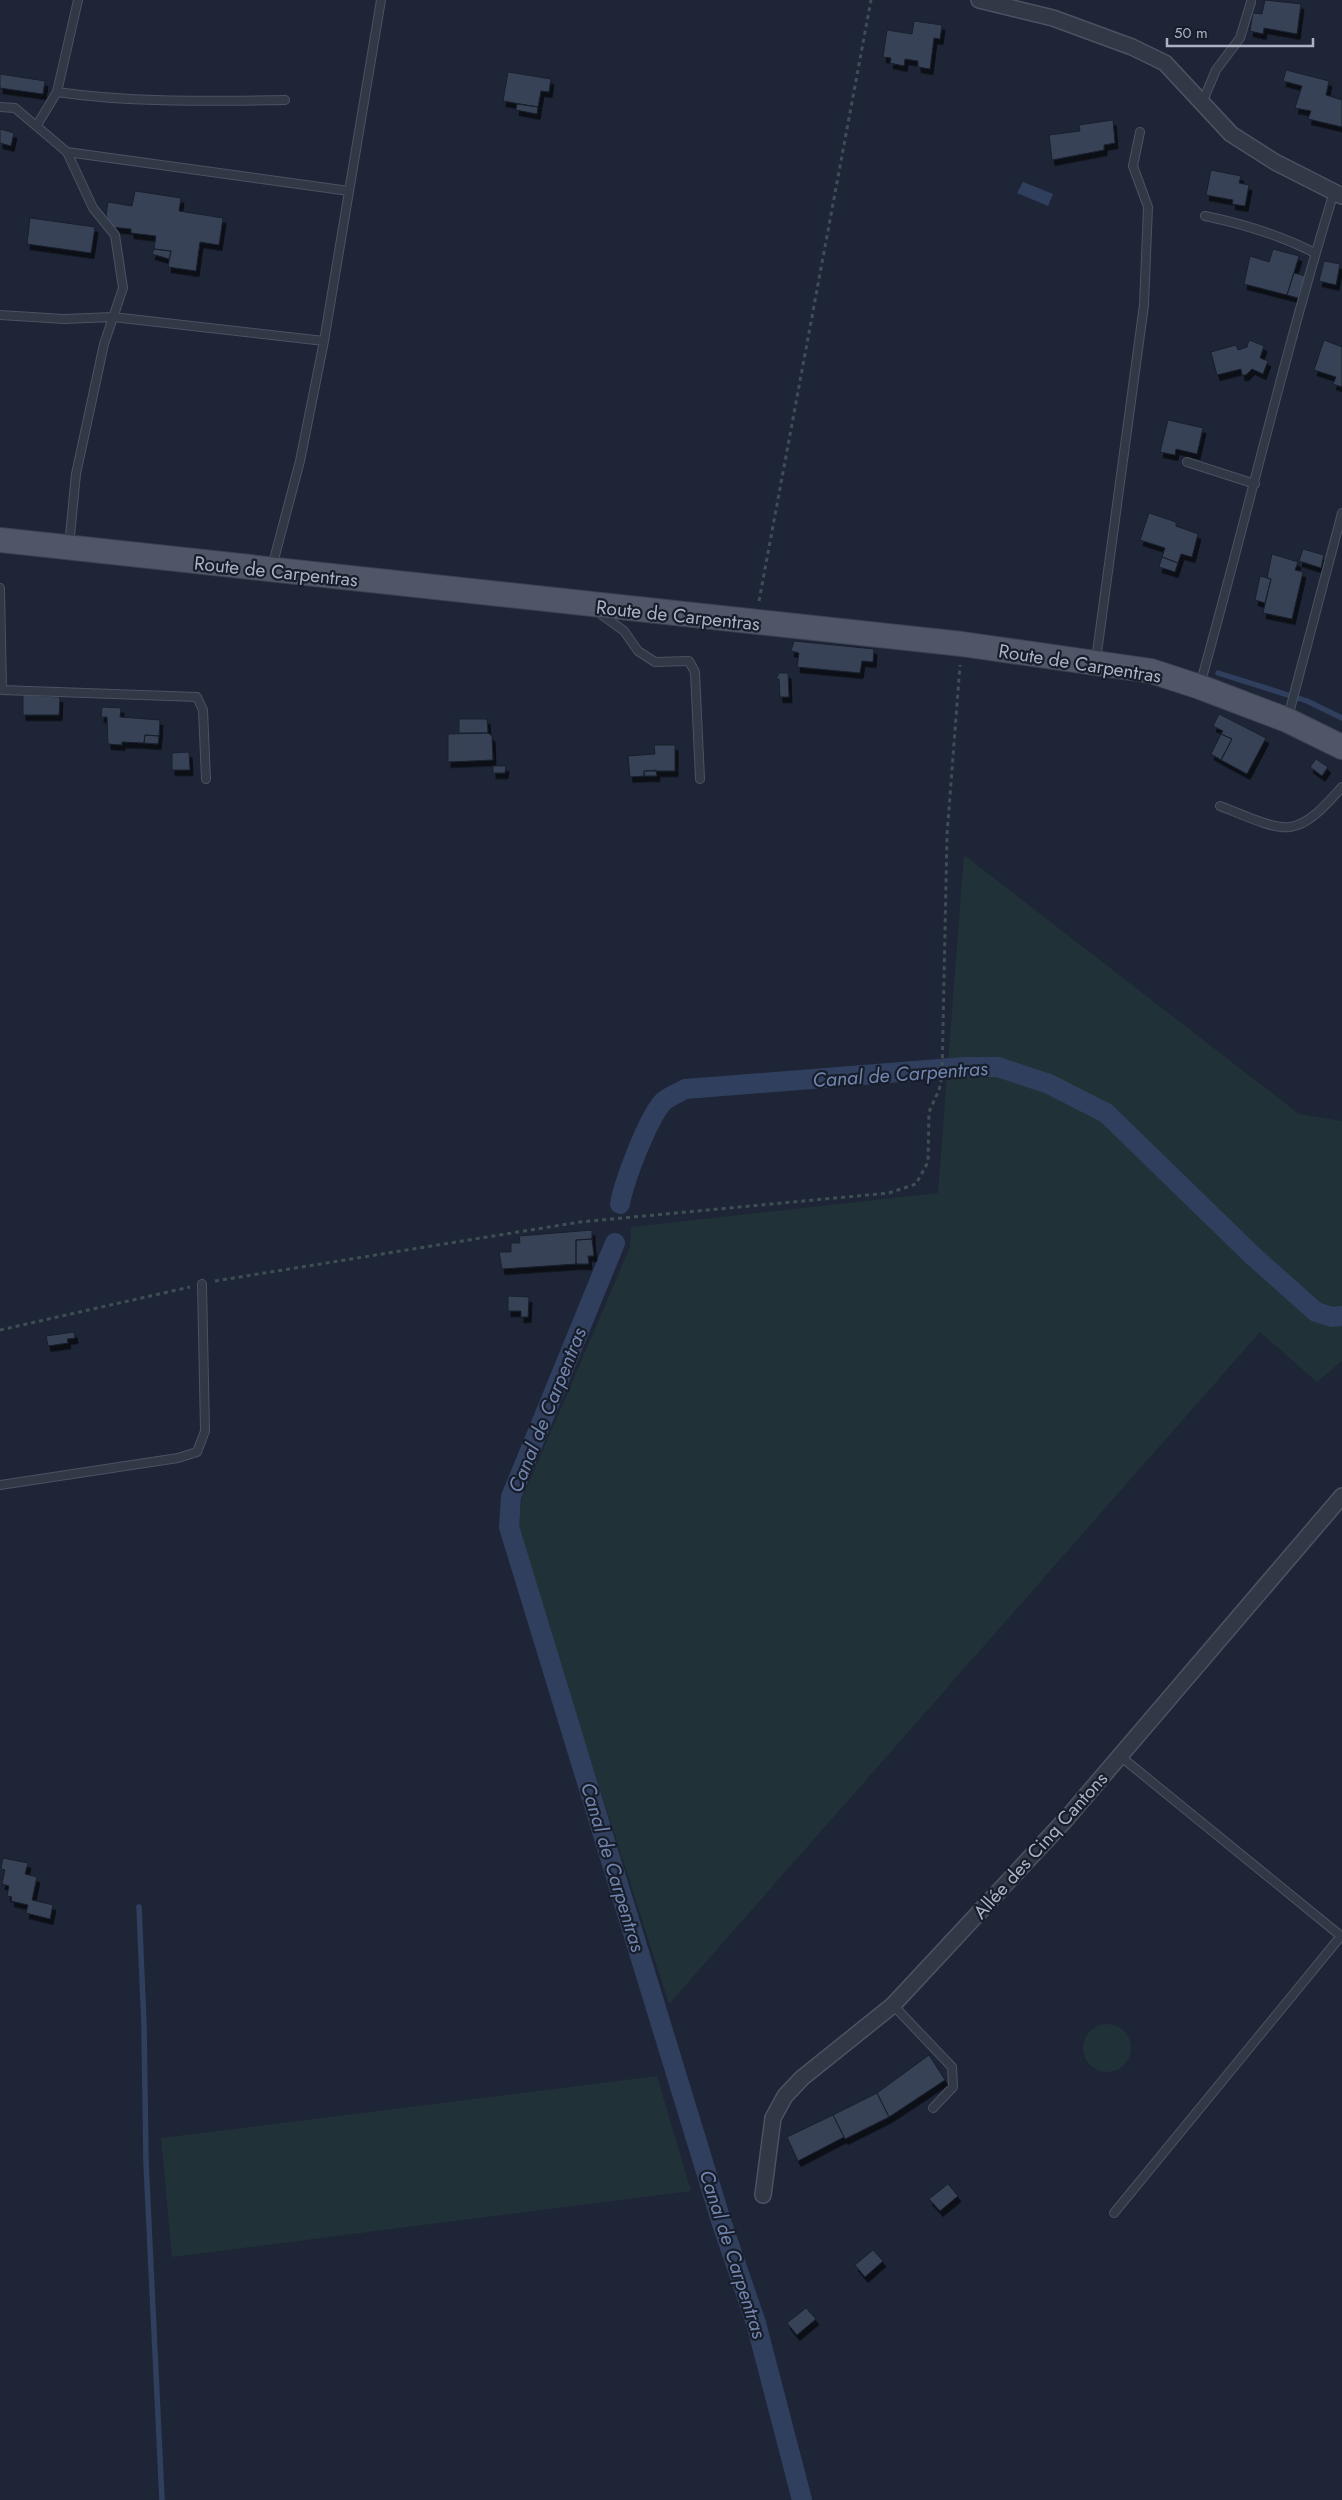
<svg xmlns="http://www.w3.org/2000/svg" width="1342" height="2500" font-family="Jost,sans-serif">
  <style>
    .green { fill: #203237 }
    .water { fill: #303f5e }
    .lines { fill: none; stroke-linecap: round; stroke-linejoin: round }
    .stream { stroke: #303f5e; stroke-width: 5.5 }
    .canal { stroke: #303f5e; stroke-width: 20 }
    .building { fill: #394357; stroke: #191f2d; filter: url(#shadow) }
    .lane-casing { stroke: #4c5262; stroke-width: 10 }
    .street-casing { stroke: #4c5262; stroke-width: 18 }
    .primary-casing { stroke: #3b4150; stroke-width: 26 }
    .path { stroke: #3d4f54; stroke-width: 3; stroke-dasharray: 4 4; stroke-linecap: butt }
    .lane { stroke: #313846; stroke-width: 8 }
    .street { stroke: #313846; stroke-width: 15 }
    .primary { stroke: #4f5667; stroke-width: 24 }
    .labels { text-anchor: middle; stroke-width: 4.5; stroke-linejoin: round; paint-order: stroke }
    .street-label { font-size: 19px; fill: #abb2c4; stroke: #171d2a }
    .water-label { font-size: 20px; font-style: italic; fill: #7185ae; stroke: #171d2a }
  </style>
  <defs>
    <filter id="shadow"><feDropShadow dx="3" dy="5.5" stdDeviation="0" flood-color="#0009"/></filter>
  </defs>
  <rect width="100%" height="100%" fill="#1e2536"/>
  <!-- green -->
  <path class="green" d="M964,855L1299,1114L1342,1121V1361L1317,1382L1260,1332L669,2004L517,1530L522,1499L630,1247L631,1227L938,1193Z
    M1083 2048a24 24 0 1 1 48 0a24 24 0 1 1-48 0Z
    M657,2076L691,2191L172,2257L161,2138Z"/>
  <!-- water -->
  <path class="water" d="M1023,182L1053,194L1048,206L1017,193Z"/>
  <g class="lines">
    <!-- stream -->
    <path class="stream" d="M1218,673L1307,701L1342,718
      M139,1907L144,2025L146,2162L162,2500"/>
    <!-- canal -->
    <path class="canal" d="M620,1204C624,1181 647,1121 662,1103C667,1097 679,1093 685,1089L964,1067H998L1049,1084L1106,1113L1252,1255L1316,1312L1332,1317L1342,1316
      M615,1243L511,1497L509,1527L722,2224L756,2323L802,2500"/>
  </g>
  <!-- building -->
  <path class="building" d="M1265,0L1301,4L1297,34L1264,28L1263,34L1250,31L1253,13L1262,14Z
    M914,21L942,25L940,39L934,38L930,69L918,67V61L905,59L904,66L890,63L891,58L883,57L887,30L912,34Z
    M1286,70L1329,81L1326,95L1342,100V127L1308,119L1311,111L1295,108L1302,86L1283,81Z
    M508,72L551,79L549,92L541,91L538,107L503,101Z
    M0,74L45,81L43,94L0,88Z
    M517,104L538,107L537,114L516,110Z
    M1113,120L1115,143L1104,145V150L1052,160L1049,135L1080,131L1079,125Z
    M0,129L14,133L11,146L0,143Z
    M1211,170L1241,176L1239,183L1249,185L1245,206L1232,204L1233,200L1206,195Z
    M135,191L181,198L179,211L223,218L219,245L200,242L196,271L168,267L171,251L154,249L156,236L131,233V229L111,227L106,215L108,202L132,206Z
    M30,218L95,227L91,253L27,244Z
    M154,249L171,251L169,259L152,254Z
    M1273,249L1299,256L1287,295L1244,284L1250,256L1269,262Z
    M1324,261L1340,264L1336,285L1319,281Z
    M1294,273L1306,276L1298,298L1287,295Z
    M1249,340L1264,346L1260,358L1268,361L1263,374L1252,369L1246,375H1242L1241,369L1217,375L1211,352L1236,345L1238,350L1247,347Z
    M1324,340L1342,347V387L1333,384L1336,377L1314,370Z
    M1168,420L1203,428L1197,454L1176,449L1175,455L1160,452Z
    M1149,513L1176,522V526L1198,534L1192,557L1181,554L1178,563L1162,557L1165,548L1140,540Z
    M1303,549L1324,555L1321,568L1299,561Z
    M1272,554L1298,562L1295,570L1303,572L1292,619L1263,613L1271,579L1267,578Z
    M1162,557L1178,563L1175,572L1159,567Z
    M1260,576L1271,579L1265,603L1255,600Z
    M794,641L874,649L873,662L862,661L860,673L797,667L799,653L791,651Z
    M779,673H788L789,697H780L779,679H776Z
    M23,695L60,697L59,715H23Z
    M102,707L121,708L120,717L160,720L159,736L145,735L144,743L122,742V745L108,744L107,717H101Z
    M1219,714L1266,738L1247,774L1221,760L1232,739L1221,734L1223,731L1213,726Z
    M459,719H487L488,733H459Z
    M488,733L492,736L493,760L448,762V734Z
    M1221,734L1232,739L1221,760L1211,754Z
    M145,735L159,736L158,744L144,743Z
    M654,745H675V771H644V776L630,777L628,756L655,754Z
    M189,752L190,770H172V753Z
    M1316,759L1328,767L1322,776L1310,767Z
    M493,766H506L505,773H493Z
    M656,770L657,776H644V771Z
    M592,1230V1239L576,1240V1264L502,1269L499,1252H511V1243H520L519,1236Z
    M592,1239L594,1256H588L589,1264H576V1240Z
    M508,1296L529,1297L528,1317H521V1311H508Z
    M74,1332L75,1338L67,1339L68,1343L48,1346L46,1336Z
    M3,1858L28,1863L25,1874L37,1877L32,1900L53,1905L50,1919L26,1913L28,1905L11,1901L12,1897L7,1896L9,1886L2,1884L5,1870L1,1869Z
    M929,2055L945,2080L889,2117L877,2093Z
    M877,2093L889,2117L845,2139L833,2115Z
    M833,2115L844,2137L798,2161L787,2137Z
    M948,2184L958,2196L940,2211L929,2199Z
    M873,2250L883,2261L865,2277L855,2265Z
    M806,2308L816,2319L797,2335L787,2323Z"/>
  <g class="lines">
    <defs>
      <path id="lane" d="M57,92C132,103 209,101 285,100
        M1202,103L1216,70L1240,38L1251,2
        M0,107L15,108L67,152L93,208L115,235L123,288L104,344L76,474L69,546
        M37,125L57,92L78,0
        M67,152L349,191
        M1205,216C1244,224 1280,235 1315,253
        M0,315L64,319L113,317L324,341
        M1187,462L1255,484
        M272,567L300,461L324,341L381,0
        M0,588L2,690L197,697L203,710L206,779
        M598,612L624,631L638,651L655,662L689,661L695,672L700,779
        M1096,660L1144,305L1148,207L1133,166L1140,132
        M1200,685C1246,521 1284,355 1334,192
        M1288,717L1342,513
        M1220,806C1237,812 1273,830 1290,827C1311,824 1329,801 1342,787
        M0,1485L178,1458L197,1452L205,1431L202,1284
        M893,2005L952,2067L953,2087L933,2108
        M1114,2213L1341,1936L1120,1756"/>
      <path id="street" d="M979,0L1053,18L1132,47L1165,63L1231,134L1275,162L1342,196
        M763,2195L773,2118L785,2096L802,2078L893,2005L1067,1818L1342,1496"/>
      <path id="primary" d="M0,540L962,644L1151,671L1200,687L1287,720L1342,747"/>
    </defs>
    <!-- lane casing -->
    <use href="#lane" class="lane-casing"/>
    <!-- street casing -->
    <use href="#street" class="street-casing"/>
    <!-- primary casing -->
    <use href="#primary" class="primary-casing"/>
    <!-- path -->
    <path class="path" d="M759,601L871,0
      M215,1281L580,1222L889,1193L916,1184L928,1162L929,1112L939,1090L942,1077L947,835L960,665
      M0,1330L190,1287"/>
    <!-- lane -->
    <use href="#lane" class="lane"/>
    <!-- street -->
    <use href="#street" class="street"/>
    <!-- primary -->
    <use href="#primary" class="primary"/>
  </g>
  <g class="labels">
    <!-- street labels -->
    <g class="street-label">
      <text transform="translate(276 571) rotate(6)" y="7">Route de Carpentras</text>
      <text transform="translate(678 615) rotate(6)" y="7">Route de Carpentras</text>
      <text transform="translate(1080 663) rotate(9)" y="7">Route de Carpentras</text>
      <text transform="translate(1040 1845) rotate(-48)" y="7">Allée des Cinq Cantons</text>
    </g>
    <!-- water labels -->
    <g class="water-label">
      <text transform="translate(900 1074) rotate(-4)" y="7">Canal de Carpentras</text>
      <text transform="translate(547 1410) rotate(-68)" y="7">Canal de Carpentras</text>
      <text transform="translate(613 1867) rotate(73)" y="7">Canal de Carpentras</text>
      <text transform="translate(733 2254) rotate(72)" y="7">Canal de Carpentras</text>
    </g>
  </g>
  <!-- scale -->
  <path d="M1167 38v8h146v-8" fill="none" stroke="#abb2c4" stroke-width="2.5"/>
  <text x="1174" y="38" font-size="15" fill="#abb2c4" stroke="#171d2a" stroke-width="4" paint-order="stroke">50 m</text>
</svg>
